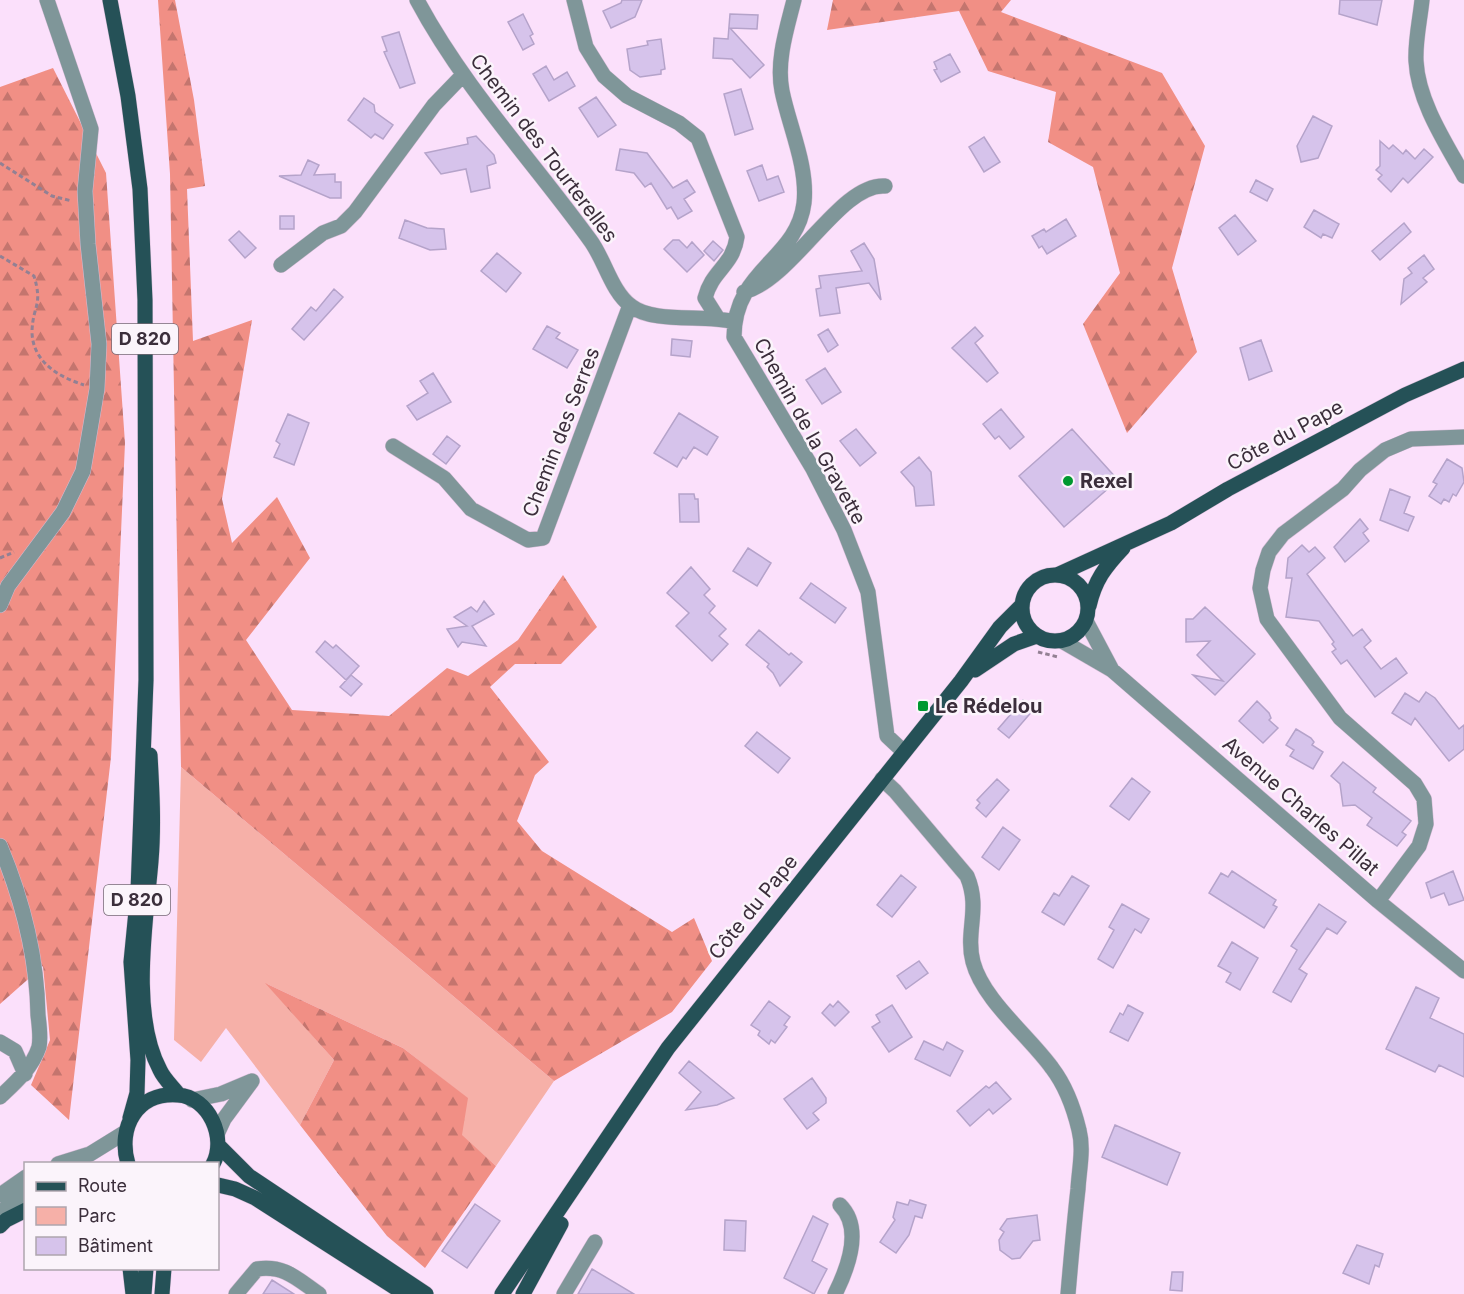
<svg xmlns="http://www.w3.org/2000/svg" width="1464" height="1294" font-family="Inter,sans-serif">
  <style>
    .green { fill: #f6b0a8 }
    .forest { fill: url(#forest-firs) }
    .building { fill: #d6c3eb; stroke: #b5a3ca; stroke-width: 1.5 }
    .lines { fill: none; stroke-linecap: round; stroke-linejoin: round }
    .minor-casing { stroke: #d5bcd5; stroke-width: 16 }
    .major-casing { stroke: #d5bcd5; stroke-width: 16 }
    .path { stroke: #938093; stroke-width: 3; stroke-dasharray: 4.5 3; stroke-linecap: butt }
    .minor { stroke: #7f9699; stroke-width: 15 }
    .major { stroke: #255157; stroke-width: 15 }
    .poi-dot { fill: #009830; stroke: #fbf4fb; stroke-width: 2 }
    .labels { text-anchor: middle; stroke-width: 5; stroke-linejoin: round; paint-order: stroke }
    .shield { fill: #fbf4fb; stroke: #756975; stroke-width: 1.5 }
    .shield-label { font-size: 18px; font-weight: bold; fill: #3b2e3b }
    .street-label { font-size: 20px; fill: #3b2e3b; stroke: #fbf4fb }
    .poi-label { font-size: 20px; font-weight: bold; fill: #3b2e3b; stroke: #fbf4fb; text-anchor: start }
  </style>
  <defs>
    <pattern id="forest-firs" width="22" height="20" patternUnits="userSpaceOnUse" patternTransform="scale(1.5)"><rect width="22" height="20" fill="#f18f85"/><path d="M5 1l3.5 6h-7zM16 11l3.5 6h-7z" fill="#c4756e"/></pattern>
  </defs>
  <rect width="100%" height="100%" fill="#fbe0fb"/>
  <!-- green -->
  <path class="green" d="M181,767L554,1081L496,1166L461,1135L467,1098L403,1048L267,984L334,1060L300,1125L226,1028L201,1062L174,1040Z"/>
  <!-- forest -->
  <path class="forest" d="M158,0H175L194,100L205,186L187,189L193,341L252,320L222,499L232,543L277,497L310,558L246,640L292,710L389,716L447,668L468,676L518,640L563,575L597,627L561,664H515L490,687L549,762L535,775L517,821L542,851L672,932L694,918L712,961L672,1012L554,1081L181,767L170,174Z
    M833,0H1011L1001,12L1162,73L1205,146L1172,268L1197,352L1127,433L1083,324L1120,273L1093,167L1048,142L1056,92L988,71L959,11L827,30Z
    M53,68L106,173L125,443L111,757L69,1120L31,1085L50,1040L43,966L0,1004V87Z
    M265,983L403,1048L468,1098L462,1135L496,1166L425,1268L387,1236L300,1125L334,1060Z"/>
  <!-- building -->
  <path class="building" d="M622,0H642L635,17L611,28L603,11L621,3Z
    M1340,0H1382L1377,25L1339,14Z
    M523,14L533,34L530,36L534,44L523,50L508,22Z
    M730,14L758,15L757,29L730,28L764,65L750,78L732,59L713,58L714,38L728,39Z
    M399,32L415,83L400,88L384,52L387,51L382,37Z
    M661,39L665,69L661,70V74L640,77L630,70L627,49L648,45L647,41Z
    M950,54L960,72L941,82L934,70L937,69L934,62Z
    M546,66L554,80L567,72L575,86L549,101L533,74Z
    M741,89L753,129L735,135L724,94Z
    M596,97L616,125L598,137L579,108Z
    M364,98L374,105L375,112L393,125L383,139L375,134L371,138L348,120Z
    M1313,116L1332,126L1318,158L1301,162L1297,146Z
    M476,136L494,155L496,163L487,166L490,188L471,192L466,169L441,174L425,153L468,144L467,138Z
    M984,137L1000,162L984,172L969,147Z
    M1380,141L1389,149L1393,145L1403,154L1406,150L1415,159L1424,149L1433,157L1408,183L1403,178L1391,192L1378,179L1382,175L1376,170L1380,166Z
    M620,149L647,153L673,188L687,180L695,192L684,199L692,211L678,219L671,207L667,209L651,183L645,187L634,173L616,170Z
    M308,160L319,165L314,175L335,174V182H341V198H330L279,176L301,175Z
    M762,165L767,180L778,176L784,192L759,201L747,171Z
    M1256,180L1273,189L1267,201L1250,192Z
    M1314,210L1339,224L1332,238L1323,234L1321,238L1304,227Z
    M1235,215L1256,241L1238,255L1219,228Z
    M280,216H294V229H280Z
    M1066,219L1076,236L1047,254L1042,246L1039,248L1032,236L1044,229L1046,232Z
    M405,220L427,228L444,229L446,249L430,250L399,238Z
    M1404,223L1411,232L1380,260L1372,251Z
    M239,231L256,248L245,258L229,240Z
    M673,240H679L687,248L692,242L704,255L687,272L664,249Z
    M713,241L723,250L714,261L704,251Z
    M864,243L874,259L881,300L869,283L836,288L840,313L820,316L816,289L821,288L819,276L862,271L851,251Z
    M497,253L521,273L506,292L481,271Z
    M1424,255L1434,269L1423,278L1427,282L1401,304L1404,279L1412,273L1408,268Z
    M334,289L343,297L304,340L292,329L311,307L316,311Z
    M547,326L560,333L556,338L578,350L567,368L533,349Z
    M975,327L983,336L975,343L998,373L987,382L952,348Z
    M828,329L838,345L828,352L818,335Z
    M672,339L692,341L690,357L671,355Z
    M1261,340L1272,371L1249,380L1240,348Z
    M825,368L841,392L822,404L806,380Z
    M433,373L451,402L417,420L407,406L428,393L420,381Z
    M1001,409L1024,437L1010,449L999,436L995,439L983,424Z
    M679,413L718,437L707,455L694,447L686,459L683,457L677,467L654,453Z
    M288,414L309,423L294,465L274,457L280,444L276,441Z
    M856,429L876,453L860,466L840,441Z
    M1072,429L1118,480L1064,527L1019,476Z
    M447,436L460,446L446,464L433,454Z
    M919,457L931,472L934,505L916,506L914,487L901,472Z
    M1447,459L1462,468L1464,482L1456,496L1453,494L1449,502L1444,499L1441,504L1429,496L1437,484L1433,482Z
    M1390,489L1410,497L1404,513L1414,517L1408,531L1380,520Z
    M679,494H694L695,499H698L699,522H680Z
    M1360,519L1368,529L1363,533L1369,541L1345,562L1334,547Z
    M1302,545L1309,552L1315,547L1325,558L1307,574L1353,636L1362,629L1371,641L1364,647L1381,669L1396,658L1407,673L1375,697L1347,660L1341,664L1332,652L1336,649L1332,644L1334,642L1319,621L1286,617L1292,578H1286L1288,558Z
    M748,548L771,563L757,586L733,571Z
    M691,567L710,589L704,595L715,606L709,613L726,629L719,636L728,644L712,661L676,626L689,613L667,593Z
    M811,583L846,608L835,623L800,598Z
    M484,601L494,614L472,626L486,646L462,642L458,647L447,629L467,626L454,617L471,607L477,612Z
    M1205,607L1255,654L1215,695L1193,675L1223,681L1197,655L1210,641L1186,642V619H1193Z
    M759,630L789,655L791,653L802,662L780,686L773,673L767,667L769,664L746,645Z
    M325,641L333,648L336,645L359,666L346,680L316,652Z
    M351,675L362,684L351,696L340,687Z
    M1426,692L1435,698L1459,729L1464,725V749L1449,761L1415,718L1411,725L1392,713L1405,693L1419,702Z
    M1023,700L1034,709L1009,738L998,729Z
    M1257,701L1269,713L1271,718L1269,720L1278,728L1263,743L1239,721Z
    M1296,729L1311,738L1314,742L1312,745L1323,752L1313,769L1290,756L1294,750L1286,745Z
    M757,732L790,758L778,773L745,746Z
    M1343,762L1376,788L1373,792L1411,821L1402,832L1406,835L1397,846L1367,825L1372,818L1355,805L1343,806L1340,784L1331,776Z
    M1132,778L1150,792L1129,820L1110,806Z
    M997,779L1009,790L986,817L976,808L980,803L977,800Z
    M1003,827L1020,840L999,870L982,857Z
    M1232,871L1276,900L1273,905L1277,907L1264,928L1209,893L1221,873L1228,877Z
    M1453,871L1464,900L1449,905L1444,893L1431,898L1426,883Z
    M901,875L916,887L892,917L877,905Z
    M1072,876L1089,886L1064,925L1042,912L1054,893L1059,896Z
    M1122,904L1149,919L1141,933L1135,929L1113,968L1098,959L1114,930L1109,927Z
    M1319,904L1346,922L1337,934L1327,928L1299,969L1307,974L1291,1002L1273,992L1297,950L1291,946Z
    M1232,942L1258,958L1240,990L1226,982L1231,973L1218,966Z
    M919,961L928,973L906,989L897,976Z
    M1416,987L1439,998L1430,1018L1464,1034V1077L1439,1065L1435,1072L1386,1049Z
    M769,1001L790,1017L784,1025L787,1027L775,1043L771,1040L769,1044L758,1035L760,1031L751,1025Z
    M838,1001L849,1012L835,1026L822,1013L830,1004L833,1007Z
    M892,1005L912,1037L889,1052L872,1027L880,1022L876,1015Z
    M1128,1005L1143,1013L1128,1041L1110,1032L1120,1013L1123,1015Z
    M924,1041L943,1050L947,1042L963,1051L950,1076L915,1059Z
    M689,1061L734,1098L717,1105L686,1110L701,1092L679,1073Z
    M812,1078L826,1098V1103L813,1113L819,1120L807,1129L784,1099Z
    M996,1082L1011,1099L993,1114L989,1109L970,1126L957,1111L986,1086L989,1088Z
    M1115,1125L1180,1153L1167,1185L1102,1157Z
    M910,1200L926,1205L922,1218L915,1216L909,1235L896,1253L880,1242L895,1220L893,1217L897,1202L908,1205Z
    M475,1204L500,1221L467,1268L442,1251Z
    M1037,1215L1040,1240L1033,1241L1020,1258L1012,1259L1000,1250L999,1240L1004,1232L1000,1229L1007,1219Z
    M813,1216L828,1224L812,1261L827,1269L814,1294L784,1278Z
    M725,1220L746,1221L745,1251L724,1250Z
    M1357,1245L1383,1254L1379,1267L1375,1265L1369,1284L1343,1273Z
    M592,1269L634,1294H578Z
    M1172,1272H1183L1182,1291L1170,1290Z
    M272,1280L294,1294H263Z"/>
  <g class="lines">
    <defs>
      <path id="minor" d="M417,0C464,88 532,160 590,240C605,260 611,291 631,306C654,324 704,314 734,322
        M574,0L586,47L604,76L627,96L679,123L698,138L737,237C733,266 712,270 705,298L717,317
        M794,0C787,28 776,61 782,91C789,126 808,166 804,203C797,260 734,269 734,337L813,469L844,530L858,566L868,592L887,736L904,752
        M1422,0C1420,20 1415,41 1416,61C1418,101 1445,142 1464,176
        M281,265L323,233L341,226L355,212L434,105L462,76
        M744,292C794,278 840,183 885,186
        M393,446L444,478L471,509L528,540L543,538L630,305
        M0,605L8,586L63,512L83,471L97,389L99,344L88,244L85,191L91,129L47,0
        M1086,621L1112,670
        M1062,641L1112,670L1378,901L1464,971
        M882,779L895,791L967,876C981,909 965,931 973,962C983,1000 1029,1036 1052,1068C1065,1085 1074,1109 1079,1130C1084,1149 1079,1170 1078,1189C1074,1224 1071,1259 1068,1294
        M0,846C23,901 37,955 38,1015C39,1024 41,1037 39,1047C32,1068 16,1082 0,1097
        M1378,901L1419,846L1426,824L1424,799L1415,784L1340,718L1267,619L1260,588L1263,570L1269,552L1283,534L1343,489L1360,470L1385,450L1411,439L1464,437
        M0,1042L15,1051L25,1074
        M192,1100L221,1094L252,1081
        M218,1132L224,1119L252,1081
        M58,1164L90,1154L124,1133
        M0,1195L26,1177
        M0,1213L26,1192
        M236,1294L257,1269C285,1265 297,1279 319,1294
        M564,1294L595,1242
        M835,1294C848,1268 863,1228 840,1205"/>
      <path id="major" d="M110,0L128,96L140,189L145,300L146,680L138,891L131,962L138,1060L137,1093L130,1118
        M1059,574L1171,523L1228,489L1405,395L1464,369
        M1022 608a33 33 0 1 1 66 0a33 33 0 1 1-66 0Z
        M1089,606C1095,580 1105,567 1123,548
        M975,670L1014,644L1037,636
        M150,755C152,790 154,826 151,861C146,921 130,1014 160,1070C164,1079 173,1087 179,1095
        M218,1145L249,1176L426,1294
        M128,1164C117,1127 137,1092 178,1095C209,1097 227,1138 213,1164
        M218,1185L235,1189L255,1198L405,1294
        M0,1226L6,1220L26,1210
        M130,1268L133,1294
        M144,1294L146,1268
        M162,1294L164,1268
        M502,1294L668,1048L961,681L1000,627L1022,605
        M523,1294L561,1224"/>
    </defs>
    <!-- minor casing -->
    <use href="#minor" class="minor-casing"/>
    <!-- major casing -->
    <use href="#major" class="major-casing"/>
    <!-- path -->
    <path class="path" d="M0,163L52,196L72,201
      M0,256L34,276C43,306 33,305 32,331C32,362 59,377 84,385
      M0,558L14,552
      M1038,652L1058,657"/>
    <!-- minor -->
    <use href="#minor" class="minor"/>
    <!-- major -->
    <use href="#major" class="major"/>
  </g>
  <!-- markers -->
  <g class="poi-dot">
    <circle cx="1068" cy="481" r="6"/>
    <rect x="917" y="700" width="12" height="12" rx="3"/>
  </g>
  <g class="labels">
    <!-- shield labels -->
    <g class="shield">
      <rect x="112" y="324" width="66" height="30" rx="4.5"/>
      <rect x="104" y="885" width="66" height="30" rx="4.5"/>
    </g>
    <g class="shield-label">
      <text x="145" y="345">D 820</text>
      <text x="137" y="906">D 820</text>
    </g>
    <!-- street labels -->
    <g class="street-label">
      <text transform="translate(544 148) rotate(53)" y="7">Chemin des Tourterelles</text>
      <text transform="translate(810 431) rotate(61)" y="7">Chemin de la Gravette</text>
      <text transform="translate(561 432) rotate(-69)" y="7">Chemin des Serres</text>
      <text transform="translate(1285 435) rotate(-28)" y="7">Côte du Pape</text>
      <text transform="translate(1301 806) rotate(41)" y="7">Avenue Charles Pillat</text>
      <text transform="translate(753 907) rotate(-51)" y="7">Côte du Pape</text>
    </g>
    <!-- poi labels -->
    <g class="poi-label">
      <text x="1080" y="488">Rexel</text>
      <text x="935" y="713">Le Rédelou</text>
    </g>
  </g>
  <!-- legend -->
  <rect x="24" y="1162" width="195" height="108" fill="#fbf4fb" stroke="#aea5ae" stroke-width="1.5"/>
  <rect x="36" y="1182" width="30" height="9" fill="#255157" stroke="#aea5ae" stroke-width="1.5"/>
  <text x="78" y="1192" font-size="18" fill="#3b2e3b">Route</text>
  <rect x="36" y="1207" width="30" height="18" fill="#f6b0a8" stroke="#aea5ae" stroke-width="1.5"/>
  <text x="78" y="1222" font-size="18" fill="#3b2e3b">Parc</text>
  <rect x="36" y="1237" width="30" height="18" fill="#d6c3eb" stroke="#aea5ae" stroke-width="1.5"/>
  <text x="78" y="1252" font-size="18" fill="#3b2e3b">Bâtiment</text>
</svg>
